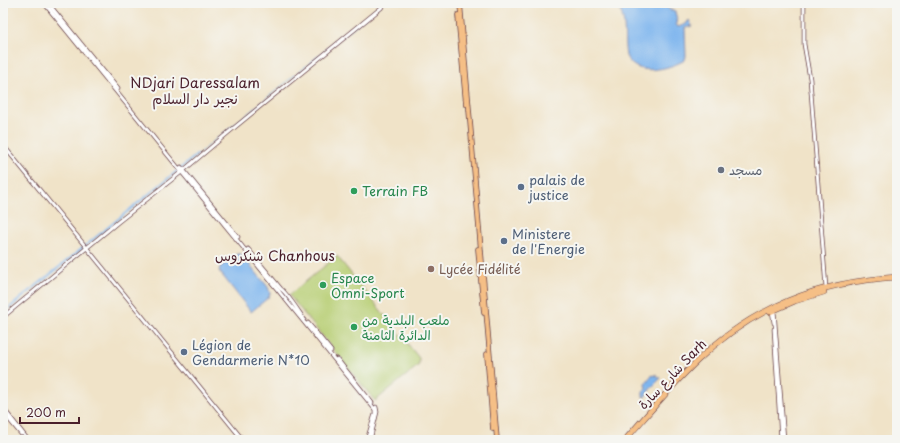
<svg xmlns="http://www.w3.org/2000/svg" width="900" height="443" font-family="'Playpen Sans','Playpen Sans Arabic',sans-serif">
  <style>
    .green { fill: #b6cd71; stroke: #80764e }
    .water { fill: #7eb5ee; stroke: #646a8c }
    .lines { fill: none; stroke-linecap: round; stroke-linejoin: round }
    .stream { stroke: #7eb5ee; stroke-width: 1 }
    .canal { stroke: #7eb5ee; stroke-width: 2 }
    .minor-casing { stroke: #633c43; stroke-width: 4.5 }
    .major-casing { stroke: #633c43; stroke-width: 5.5 }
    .highway-casing { stroke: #633c43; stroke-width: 6 }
    .minor { stroke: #fff; stroke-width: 3 }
    .major { stroke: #f5bf86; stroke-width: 4 }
    .highway { stroke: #f5bf86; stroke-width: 5 }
    .worship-dot { fill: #6b7280; stroke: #f6f6f2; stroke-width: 1.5 }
    .service-dot { fill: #5c6f8a; stroke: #f6f6f2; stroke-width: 1.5 }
    .leisure-dot { fill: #2e9e5b; stroke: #f6f6f2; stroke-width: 1.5 }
    .education-dot { fill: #8d6e63; stroke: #f6f6f2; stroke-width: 1.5 }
    .labels { text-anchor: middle; stroke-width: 4; stroke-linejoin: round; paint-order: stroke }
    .worship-label { font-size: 13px; fill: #5b616d; stroke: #f6f6f2; text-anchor: start }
    .service-label { font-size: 13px; fill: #4e5e75; stroke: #f6f6f2; text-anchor: start }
    .leisure-label { font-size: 13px; fill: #27864d; stroke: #f6f6f2; text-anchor: start }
    .education-label { font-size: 13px; fill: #785e54; stroke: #f6f6f2; text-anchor: start }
    .street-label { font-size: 13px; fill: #4a1f2b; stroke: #f6f6f2 }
    .neighbourhood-label { font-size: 14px; fill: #4a1f2b; stroke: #f6f6f2 }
  </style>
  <rect width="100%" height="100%" fill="#f6f6f2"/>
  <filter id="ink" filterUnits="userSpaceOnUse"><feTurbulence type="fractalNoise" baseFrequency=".025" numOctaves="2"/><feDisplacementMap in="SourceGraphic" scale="8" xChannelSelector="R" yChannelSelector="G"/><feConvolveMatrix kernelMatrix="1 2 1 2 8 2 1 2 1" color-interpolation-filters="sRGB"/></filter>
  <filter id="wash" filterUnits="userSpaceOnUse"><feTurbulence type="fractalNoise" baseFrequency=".012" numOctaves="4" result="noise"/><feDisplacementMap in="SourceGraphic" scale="16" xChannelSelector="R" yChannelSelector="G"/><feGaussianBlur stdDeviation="0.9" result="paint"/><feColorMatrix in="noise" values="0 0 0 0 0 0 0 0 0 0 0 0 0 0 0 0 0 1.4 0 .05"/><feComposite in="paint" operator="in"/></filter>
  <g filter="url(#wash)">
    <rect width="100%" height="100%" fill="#f0e3c8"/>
    <!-- green -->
    <path class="green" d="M337,256L419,358V365L375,401L289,295Z"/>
    <!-- water -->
    <path class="water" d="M612,3H668L669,9L675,12L677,19L676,24L678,27L686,24L689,20L692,26L685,28L686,56L685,60C669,69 635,78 626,56C623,39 627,26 620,9L613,8Z
      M237,254H241L268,287L270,293L269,297L251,312L219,271L220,267Z
      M656,374L658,377L661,378L651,388L644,398L643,396V391L646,389L645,384L651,376L655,375Z"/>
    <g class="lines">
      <!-- stream -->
      <path class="stream" d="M198,154L272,94L379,6"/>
      <!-- canal -->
      <path class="canal" d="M3,313L198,154"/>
    </g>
  </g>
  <g filter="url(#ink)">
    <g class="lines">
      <defs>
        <path id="minor" d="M44,3L373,407L375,410V414L367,440
          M48,3L118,89
          M804,3V44L810,79L826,288
          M3,145L243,440
          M181,167L238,237
          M248,249L281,289C287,293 299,312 304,319
          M774,310L784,440
          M772,311L774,323
          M3,317L118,222L184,170L229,132L381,8L385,3
          M308,323L331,351
          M774,329L781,440
          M337,359L372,403
          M3,408L28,440
          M3,412L21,434
          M370,440L377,412L376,407"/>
        <path id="major" d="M460,3L497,440
          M458,15L466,104
          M478,249L484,313
          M487,354L493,429"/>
        <path id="highway" d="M770,312L795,301L824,292
          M625,440C648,414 671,386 697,361C754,306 819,282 897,277"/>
      </defs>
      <!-- minor casing -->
      <use href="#minor" class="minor-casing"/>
      <!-- major casing -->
      <use href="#major" class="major-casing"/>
      <!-- highway casing -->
      <use href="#highway" class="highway-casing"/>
      <!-- minor -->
      <use href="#minor" class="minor"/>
      <!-- major -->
      <use href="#major" class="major"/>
      <!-- highway -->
      <use href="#highway" class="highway"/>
    </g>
  </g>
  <!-- markers -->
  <circle class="worship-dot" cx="721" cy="170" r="4"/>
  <g class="service-dot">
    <circle cx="521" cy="187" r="4"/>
    <circle cx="504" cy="241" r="4"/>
    <circle cx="184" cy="352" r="4"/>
  </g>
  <g class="leisure-dot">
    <circle cx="354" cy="191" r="4"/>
    <circle cx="323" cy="285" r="4"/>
    <circle cx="354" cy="327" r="4"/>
  </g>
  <circle class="education-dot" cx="431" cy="269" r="4"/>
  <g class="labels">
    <!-- worship labels -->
    <g class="worship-label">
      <text x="729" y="175">مسجد</text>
    </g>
    <!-- service labels -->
    <g class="service-label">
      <text x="529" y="185">palais de<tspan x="529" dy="15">justice</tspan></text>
      <text x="512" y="239">Ministere<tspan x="512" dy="15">de l'Energie</tspan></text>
      <text x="192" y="350">Légion de<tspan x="192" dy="15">Gendarmerie N*10</tspan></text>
    </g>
    <!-- leisure labels -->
    <g class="leisure-label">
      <text x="362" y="196">Terrain FB</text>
      <text x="331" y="283">Espace<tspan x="331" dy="15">Omni-Sport</tspan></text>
      <text x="362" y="325">ملعب البلدية من<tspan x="362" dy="15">الدائرة الثامنة</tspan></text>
    </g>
    <!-- education labels -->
    <g class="education-label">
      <text x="439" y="274">Lycée Fidélité</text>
    </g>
    <!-- street labels -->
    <g class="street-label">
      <text transform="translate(672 374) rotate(-46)" y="5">شارع سارة Sarh</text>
    </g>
    <!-- neighbourhood labels -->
    <g class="neighbourhood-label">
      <text x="195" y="88">NDjari Daressalam<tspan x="195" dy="16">نجير دار السلام</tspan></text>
      <text x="275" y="261">شنكروس Chanhous</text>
    </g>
  </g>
  <!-- margin -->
  <rect width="900" height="443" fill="none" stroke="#f6f6f2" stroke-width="16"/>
  <!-- scale -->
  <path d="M20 417v6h59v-6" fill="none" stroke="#4a1f2b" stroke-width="2"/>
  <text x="26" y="417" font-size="12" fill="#4a1f2b" stroke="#f6f6f2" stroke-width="3" paint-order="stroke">200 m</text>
</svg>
